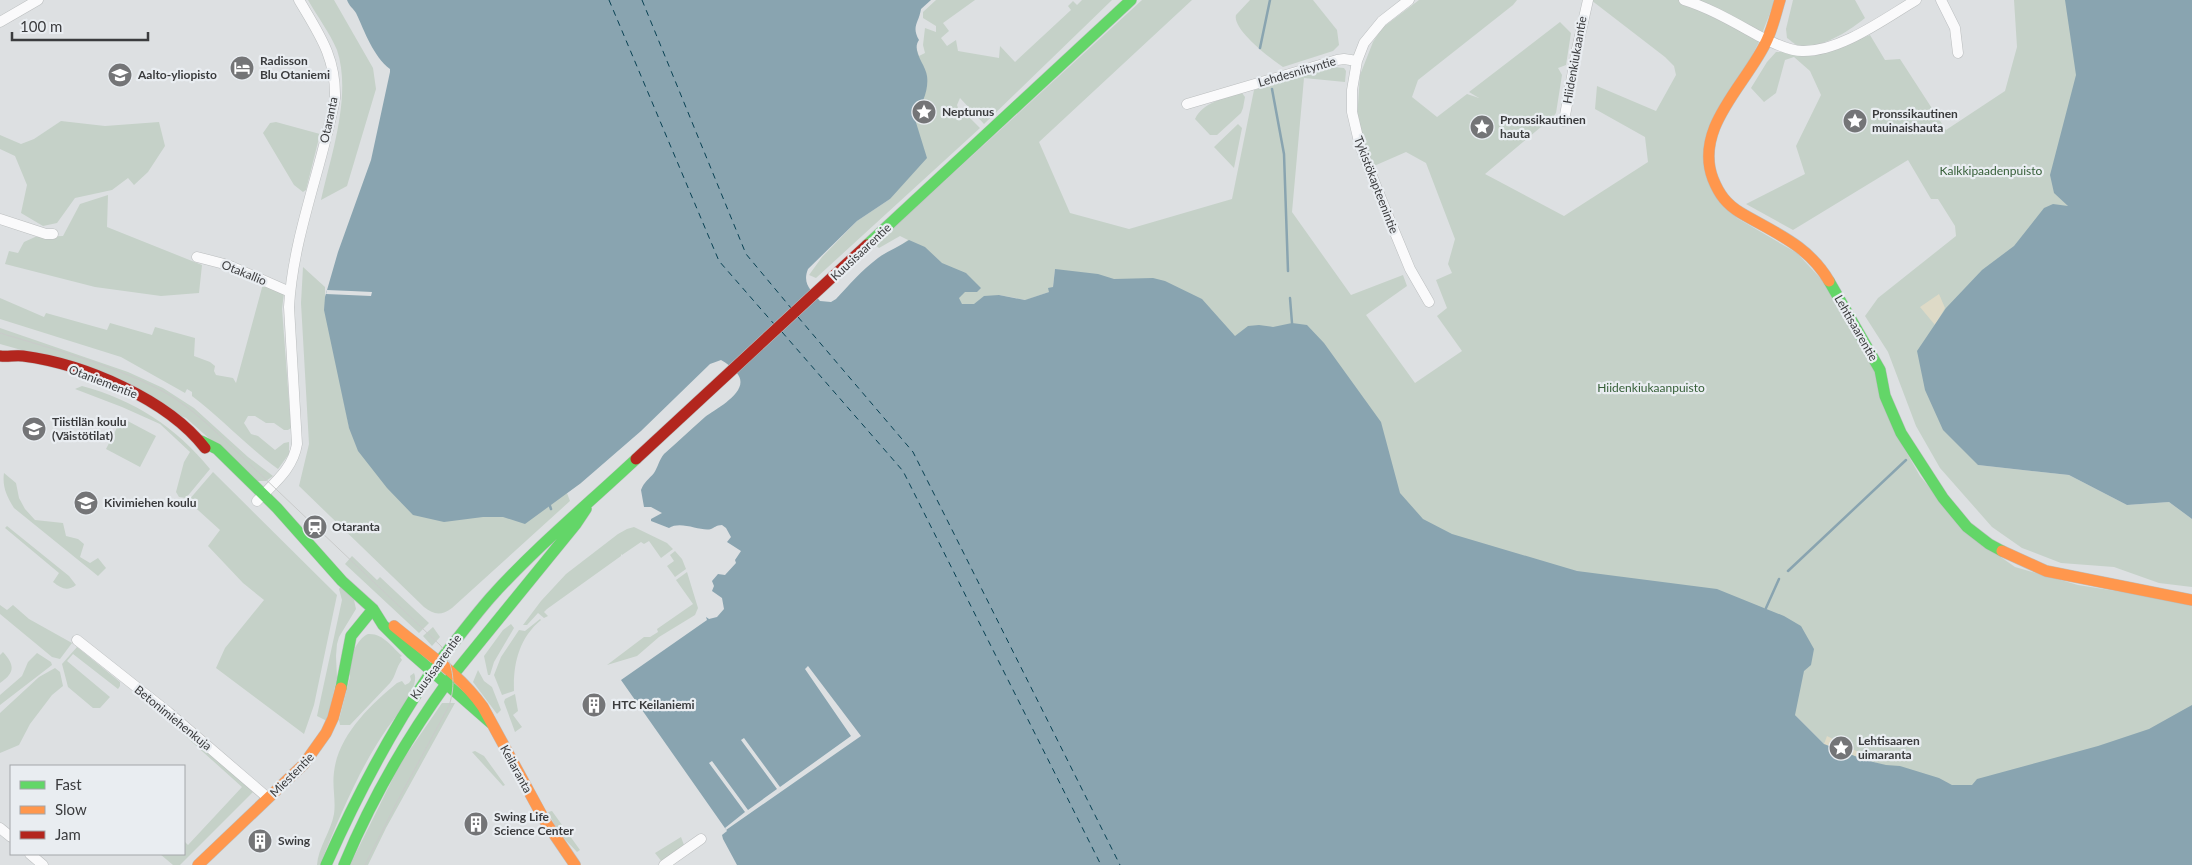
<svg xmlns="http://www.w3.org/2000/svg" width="2192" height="865" font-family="Lato,sans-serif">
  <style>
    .green { fill: #c5d1c8 }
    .sand { fill: #dedac7 }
    .water { fill: #89a4b0 }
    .pier { fill: #dde0e2 }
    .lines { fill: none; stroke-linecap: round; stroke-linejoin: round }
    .stream { stroke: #89a4b0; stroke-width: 2.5 }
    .ferry { stroke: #084153; stroke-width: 1; stroke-dasharray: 6 5; stroke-linecap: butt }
    .street-casing { stroke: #bbbebf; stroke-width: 11 }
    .fast-casing { stroke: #bbbebf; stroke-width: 12 }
    .slow-casing { stroke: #bbbebf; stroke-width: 12 }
    .jam-casing { stroke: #bbbebf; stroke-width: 12 }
    .street { stroke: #fafafb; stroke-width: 10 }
    .fast { stroke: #63d668; stroke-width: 11 }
    .slow { stroke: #ff974d; stroke-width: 11 }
    .jam { stroke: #b3261e; stroke-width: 11 }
    .tram { stroke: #c9caca; stroke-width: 1 }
    .labels { text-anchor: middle; stroke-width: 4.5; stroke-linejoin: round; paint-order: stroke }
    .street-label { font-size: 12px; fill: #3b3c3e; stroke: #e9edf1 }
    .poi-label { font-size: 12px; font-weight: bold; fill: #3b3c3e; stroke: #e9edf1; text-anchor: start }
    .park-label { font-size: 12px; fill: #355e37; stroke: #e9edf1 }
  </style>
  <rect width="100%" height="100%" fill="#dde0e2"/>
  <!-- green -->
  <path class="green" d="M308,0H334L373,68L376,89L347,186L321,200C331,155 352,95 337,50C330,33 317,16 308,0Z
    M936,0H975L943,23L949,31L941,38L947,46L956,40L958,51L999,58L1000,46L1015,62L1071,10L1068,6L1073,1L1077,5L1082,0H1112L984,124L960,98L957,105L960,114L968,116L980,128L816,278L809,275L822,257L857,221L890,199L901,164L917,50L919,56L925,53L923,45L925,28L936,32V26L923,18V12Z
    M1142,0H1192L1039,142L1070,213L1129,229L1232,199L1254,90L1333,67L1344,68L1346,71L1345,82L1304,78L1292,212L1351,295L1403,275L1407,286L1366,315L1415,383L1462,351L1437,316L1447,308L1436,280L1452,273L1448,264L1455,239L1426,163L1406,152L1374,166L1364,145L1357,119L1360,75L1373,42L1382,28L1419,0H1517L1513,5L1418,80L1412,97L1437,117L1467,94L1479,98L1469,92L1560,22L1571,33L1566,65L1558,68L1562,75L1556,113L1553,117L1532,115L1548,121L1485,174L1564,216L1648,162L1645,137L1595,109L1597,86L1656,111L1676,75L1674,66L1665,57L1591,0H1775L1758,44L1704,149L1737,218L1797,253L1822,280L1876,371L1904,448L1920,476L1968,534L2015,567L2078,585L2192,603V752L1996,798L1856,757L1824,744L1795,715L1448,543L1225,351L1055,269L1053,287L1049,292L1026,300L999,295L974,305L962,304L881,261V256L897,248L908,240L900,236L879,248L875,245Z
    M1250,0H1313L1337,30L1339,45L1333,51L1283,67C1271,59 1232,29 1236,15Z
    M1793,0H1855L1865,18C1849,31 1819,51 1797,45C1794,44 1790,40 1787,38L1786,29Z
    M2014,0H2088L2068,206L1978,465L2069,475L2127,505L2169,502L2192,519V587L2159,583L2114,567L2061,563L2022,548L1992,527L1940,468L1916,426L1888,352L1865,316L1878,298L1956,236L1955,226L1938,199H1931L1908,160L1793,230L1746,204L1805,174L1796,146L1821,95L1810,71L1794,57L1785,60L1776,93L1764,102L1751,88L1767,62L1776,52L1829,51L1870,35L1885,60L1900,59L1946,130L2005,91L2017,47Z
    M1242,93L1245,97L1243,108L1241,113L1217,135H1210L1195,119C1204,101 1224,99 1242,93Z
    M61,121L105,126L159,122L165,146L148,172L134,185L128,178L112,190L75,198L57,223L43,226L21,213L27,185L15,156L0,149V135L21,144L34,139Z
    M276,122L320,134L306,190L303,192L294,185L263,133L270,123Z
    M1238,124L1242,128L1234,168L1214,147Z
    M108,195L107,227L202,265L199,293L161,296L95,287L5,264L9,251L18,253L24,242L35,237L63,236L80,204Z
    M303,267L325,287V297L326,294L337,366L349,427L359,434L581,483L567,493L570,501L452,608C441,616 434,615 424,607L299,486L309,444L301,303Z
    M263,284L284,293L282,309L291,428L288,430H284L274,423H266L255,416H248L244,423L251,434L258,436L275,450L284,443L289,442V454L278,469C248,447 222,419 192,396V392L187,389L185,393L121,357L0,319V298L44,317L46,313L107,330L110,323L152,335L155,327L195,338L194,356L210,362L215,366L214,371L216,375L233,378L236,383Z
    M0,328L128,372L163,388L194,408L248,457L273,476L266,481H257L186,418L25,351L0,344Z
    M82,386C134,400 176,427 210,469L186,498L179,497L176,492L184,462L190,452L160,424L122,407L75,389Z
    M122,418L156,436L140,467L106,449Z
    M213,472L337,595L314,705L304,734L216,668L225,648L264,600L243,583L208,546L220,530L188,501Z
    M4,473L16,483L19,498L25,509L35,520L63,523L66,536L78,539L84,544L80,557L90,563L98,558L106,568L98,576L14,508C7,497 2,487 4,473Z
    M7,526L69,576L76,585C67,592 61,588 53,582L59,573L5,528Z
    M634,527L667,543L673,549L661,558L649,541L644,544L641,542L622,555L621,554V556L547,609L544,612L548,616L544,618L538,613L527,625H523L541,601L566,574L618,534L627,529Z
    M675,551L682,559L686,569L675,577L667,566L674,561L670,555Z
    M352,556L377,580L380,577L429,623L419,633L345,564Z
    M687,572L698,608L695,615L659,637L637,656L607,665L644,637H650L658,632L657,629L693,604L676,580Z
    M341,586L354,600L356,609L339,637L337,644L336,656L337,678L327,721L317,716L342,600L339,589Z
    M0,605L7,610L13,605L29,619L72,643L60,659L52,657L0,614Z
    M540,619L541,620C519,638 513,664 514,691L502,695L494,675L501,657L519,630L525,631Z
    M511,624L514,628L494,662L490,675H488L484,656L503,630Z
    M433,627L440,637L432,646L423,636Z
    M368,634C383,633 392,647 402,656L400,657L402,660C396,667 396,676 390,683L350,725H340L339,720L350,677C347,663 355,640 368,634Z
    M77,647L120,682V686L118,689L73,654L67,661L110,697L100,708H93L68,687L62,664Z
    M3,652C15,665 15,673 0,683V655Z
    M37,653L51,662L52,665L0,705V695L22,676L28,662Z
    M55,668L60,672L63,686L52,695L30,724L19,745L0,753V713L39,677Z
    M478,670L484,681L492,687L501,710L497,714L473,682Z
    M414,673C421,686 394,719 386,730C358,771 339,818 320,865H317C318,848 331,831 334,814C336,800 332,786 334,772C338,736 370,705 397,683L402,681L405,685L409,683L411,680L410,676Z
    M515,694L518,711L513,715L522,727L515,732L504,702L505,699Z
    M442,703H455L386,828L368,865H350L400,764Z
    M183,732L247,784L253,792L180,865H173L160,854H184V841L188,845L242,787L183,734Z
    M475,751L484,756L505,785L503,786L472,752Z
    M552,811L580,850L577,852L559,833L548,812Z
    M681,837L684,845L682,848L662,862L655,853Z"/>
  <!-- sand -->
  <path class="sand" d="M1939,294L1945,308L1935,325L1920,307Z
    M1827,736L1866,756L1865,760L1824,744Z"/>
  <!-- water -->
  <path class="water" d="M347,0H931L921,9C919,23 911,26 919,40C911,51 926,65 927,76C929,90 922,106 914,116L927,158L890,199L857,221L808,269C802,284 811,290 820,301L831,302L836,299C849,285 862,270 878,258C887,251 899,247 909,240L925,247L942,263L966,273L981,288L977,292H965L959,298L962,304H974L984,296L999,295L1025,300L1049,292L1048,288L1053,287L1055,269L1098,274L1114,279L1153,278L1165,281L1202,299L1235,336L1248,326L1259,325L1273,327L1292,323L1307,325L1324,343L1381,422L1400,493L1423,519L1452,534L1577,571L1717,589L1784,616L1801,626L1814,649L1811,665L1804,671L1795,715L1824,744L1865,760L1886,765L1900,766L1939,778L1952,785H1972L1977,779L2098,746L2149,729L2192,705V865H737L723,839L722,835L727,831L621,680L707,620L706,617L709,619L717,617L724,609L722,598L712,591L714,586L712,581L718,574L725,575L736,563L735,560L741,551L727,542L731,537L726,528L722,525C716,525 714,528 711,529C701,532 681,520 669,528L651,521V519L662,513L651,507H644L641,490C644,482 649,479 654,473C658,467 659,460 664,454C678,442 691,429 705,417C717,408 753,390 736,372C731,367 727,363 721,360L710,364L641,431L581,483L525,524L503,517H483L444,522L413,515L387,488L358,451L349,428L324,310L325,297L338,252L371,160L390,72V69C373,56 365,32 356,13C353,8 349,6 347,0Z
    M2065,0H2192V519L2169,502L2127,505L2069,475L1978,465L1943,430L1925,390L1917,351L1946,308L1982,270L2014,246L2044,208L2053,204L2068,206L2054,193L2050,175L2076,75Z"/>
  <!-- pier -->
  <path class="pier" d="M327,290L351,291L372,292L371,296L326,294Z
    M808,666L861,736L726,830L725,828L745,812L709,763L712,761L748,810L777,789L741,740L744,738L780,787L851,736L805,669Z"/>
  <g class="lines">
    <!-- stream -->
    <path class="stream" d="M1260,48L1270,0
      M1272,89L1284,154L1288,271
      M1290,298L1292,323
      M550,506L551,509
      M1788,571L1906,460
      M1766,608L1779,579"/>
    <!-- ferry -->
    <path class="ferry" d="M609,0L719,261L774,324
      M642,0L746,254L791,308
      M798,317L913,452L1120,865
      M782,332L903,471L1101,865"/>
    <defs>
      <path id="street" d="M1409,0L1382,21L1364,43L1357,61L1352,90V112L1360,146L1386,211L1410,269L1429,302
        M1684,0C1710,8 1735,23 1759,36C1771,42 1789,51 1802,51C1840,52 1884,19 1916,0
        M1941,0L1955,28L1958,53
        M0,22L38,0
        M1187,104L1337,60L1344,59L1357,61
        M1564,121L1577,49L1588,0
        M0,219L46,234H53
        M197,257L228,265L290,292
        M257,501C274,483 293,469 297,444L289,307C293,236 322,168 335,98C336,57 319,34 299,0
        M77,640L168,712L268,798
        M0,828L11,837
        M30,854L43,865
        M664,865L701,839"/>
      <path id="fast" d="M867,245L1131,0
        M1829,281L1880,370L1885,396L1901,433L1943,498L1967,527L1989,544L2002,551
        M201,441L217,449L277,508L342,581L373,609L383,625L411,653L491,723
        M431,672C451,647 470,621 491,597C536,547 587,505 636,459
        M449,680L576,524L586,509
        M341,688L351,636L373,609
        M326,865C356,797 390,733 431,672
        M344,865C371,800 405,741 446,684"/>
      <path id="slow" d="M1780,0C1776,13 1773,27 1767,40C1748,83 1693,127 1713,179C1719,194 1726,204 1741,213C1775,233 1808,245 1829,281
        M2002,551L2046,571L2192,600
        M394,626C425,652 459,673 483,707L545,821L575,865
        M198,865L304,764L326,733L333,718L341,688"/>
      <path id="jam" d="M0,356C8,357 15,355 23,356C84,364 167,399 205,448
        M636,459L867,245"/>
    </defs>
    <!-- street casing -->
    <use href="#street" class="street-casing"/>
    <!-- fast casing -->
    <use href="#fast" class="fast-casing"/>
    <!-- slow casing -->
    <use href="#slow" class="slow-casing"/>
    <!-- jam casing -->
    <use href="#jam" class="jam-casing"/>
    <!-- street -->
    <use href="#street" class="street"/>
    <!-- fast -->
    <use href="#fast" class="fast"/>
    <!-- slow -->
    <use href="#slow" class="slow"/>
    <!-- jam -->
    <use href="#jam" class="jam"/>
    <!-- tram -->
    <path class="tram" d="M0,333C53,349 124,368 171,396C187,406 202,419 216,432L441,646C454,665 456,684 449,706L398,800L365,865"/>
  </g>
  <!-- icons -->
  <defs>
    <symbol id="hotel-disc" viewBox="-11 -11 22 22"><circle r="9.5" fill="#747577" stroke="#e9edf1"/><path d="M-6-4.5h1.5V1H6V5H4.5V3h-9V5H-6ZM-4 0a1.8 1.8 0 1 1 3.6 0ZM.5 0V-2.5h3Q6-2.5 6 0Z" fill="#fff"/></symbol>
    <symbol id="university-disc" viewBox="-11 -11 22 22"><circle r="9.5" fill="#747577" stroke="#e9edf1"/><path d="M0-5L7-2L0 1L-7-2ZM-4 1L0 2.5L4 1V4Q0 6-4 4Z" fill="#fff"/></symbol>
    <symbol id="sight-disc" viewBox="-11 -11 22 22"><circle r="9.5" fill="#747577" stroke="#e9edf1"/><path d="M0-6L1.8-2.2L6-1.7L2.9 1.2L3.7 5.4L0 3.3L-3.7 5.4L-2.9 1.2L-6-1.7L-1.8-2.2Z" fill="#fff"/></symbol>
    <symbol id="school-disc" viewBox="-11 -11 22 22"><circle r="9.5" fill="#747577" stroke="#e9edf1"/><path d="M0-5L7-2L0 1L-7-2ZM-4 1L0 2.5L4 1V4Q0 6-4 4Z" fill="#fff"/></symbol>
    <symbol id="station-disc" viewBox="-11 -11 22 22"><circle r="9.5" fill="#747577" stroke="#e9edf1"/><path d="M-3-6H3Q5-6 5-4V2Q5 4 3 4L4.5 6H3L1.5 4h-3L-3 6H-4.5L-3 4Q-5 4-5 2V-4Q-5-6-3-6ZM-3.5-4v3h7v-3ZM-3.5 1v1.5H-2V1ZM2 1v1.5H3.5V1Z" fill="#fff"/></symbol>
    <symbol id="building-disc" viewBox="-11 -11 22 22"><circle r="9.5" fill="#747577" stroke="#e9edf1"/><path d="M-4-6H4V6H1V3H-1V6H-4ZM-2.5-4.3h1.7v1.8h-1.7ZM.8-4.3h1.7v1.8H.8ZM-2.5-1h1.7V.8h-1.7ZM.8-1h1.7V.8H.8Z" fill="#fff"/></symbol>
  </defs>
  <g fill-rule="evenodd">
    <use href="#hotel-disc" x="228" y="54" width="28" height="28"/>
    <use href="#university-disc" x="106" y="61" width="28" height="28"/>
    <use href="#sight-disc" x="910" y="98" width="28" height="28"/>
    <use href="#sight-disc" x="1841" y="107" width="28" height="28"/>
    <use href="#sight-disc" x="1468" y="113" width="28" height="28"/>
    <use href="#school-disc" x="20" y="415" width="28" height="28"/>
    <use href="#school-disc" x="72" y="489" width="28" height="28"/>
    <use href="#station-disc" x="301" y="513" width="28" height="28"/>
    <use href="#building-disc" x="580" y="691" width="28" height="28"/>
    <use href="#sight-disc" x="1827" y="734" width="28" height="28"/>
    <use href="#building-disc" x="462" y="810" width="28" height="28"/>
    <use href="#building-disc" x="246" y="827" width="28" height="28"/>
  </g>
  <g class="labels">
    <!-- street labels -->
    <g class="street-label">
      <text transform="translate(1575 60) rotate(-80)" y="4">Hiidenkiukaantie</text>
      <text transform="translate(1297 72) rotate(-16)" y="4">Lehdesniityntie</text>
      <text transform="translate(329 120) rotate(-78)" y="4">Otaranta</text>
      <text transform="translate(1376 185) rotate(69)" y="4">Tykistökapteenintie</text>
      <text transform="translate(861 252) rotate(-43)" y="4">Kuusisaarentie</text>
      <text transform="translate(244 273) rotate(22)" y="4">Otakallio</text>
      <text transform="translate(1856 328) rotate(60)" y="4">Lehtisaarentie</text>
      <text transform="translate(103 382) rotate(21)" y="4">Otaniementie</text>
      <text transform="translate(436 667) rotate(-54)" y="4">Kuusisaarentie</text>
      <text transform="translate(173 718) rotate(39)" y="4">Betonimiehenkuja</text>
      <text transform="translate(516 769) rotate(61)" y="4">Keilaranta</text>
      <text transform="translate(292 775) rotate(-45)" y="4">Miestentie</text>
    </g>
    <!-- poi labels -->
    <g class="poi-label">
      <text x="260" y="65">Radisson<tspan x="260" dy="14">Blu Otaniemi</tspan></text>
      <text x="138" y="79">Aalto-yliopisto</text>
      <text x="942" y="116">Neptunus</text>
      <text x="1872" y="118">Pronssikautinen<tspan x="1872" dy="14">muinaishauta</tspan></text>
      <text x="1500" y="124">Pronssikautinen<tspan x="1500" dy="14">hauta</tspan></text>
      <text x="52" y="426">Tiistilän koulu<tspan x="52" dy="14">(Väistötilat)</tspan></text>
      <text x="104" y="507">Kivimiehen koulu</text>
      <text x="332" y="531">Otaranta</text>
      <text x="612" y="709">HTC Keilaniemi</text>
      <text x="1858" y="745">Lehtisaaren<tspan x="1858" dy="14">uimaranta</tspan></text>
      <text x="494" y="821">Swing Life<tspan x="494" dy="14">Science Center</tspan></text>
      <text x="278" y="845">Swing</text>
    </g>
    <!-- park labels -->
    <g class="park-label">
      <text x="1991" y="175">Kalkkipaadenpuisto</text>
      <text x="1651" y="392">Hiidenkiukaanpuisto</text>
    </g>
  </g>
  <!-- legend -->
  <rect x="10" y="765" width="175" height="90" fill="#e9edf1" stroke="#a3a6a9"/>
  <rect x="20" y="781" width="25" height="8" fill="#63d668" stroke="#a3a6a9"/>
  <text x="55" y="790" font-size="15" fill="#3b3c3e">Fast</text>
  <rect x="20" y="806" width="25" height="8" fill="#ff974d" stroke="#a3a6a9"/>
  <text x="55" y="815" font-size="15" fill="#3b3c3e">Slow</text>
  <rect x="20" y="831" width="25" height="8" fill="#b3261e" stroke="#a3a6a9"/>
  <text x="55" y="840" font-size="15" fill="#3b3c3e">Jam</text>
  <!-- scale -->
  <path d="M12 32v8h136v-8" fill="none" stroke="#3b3c3e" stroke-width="2.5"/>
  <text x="20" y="32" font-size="15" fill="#3b3c3e" stroke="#e9edf1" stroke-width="4" paint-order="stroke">100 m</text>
</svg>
